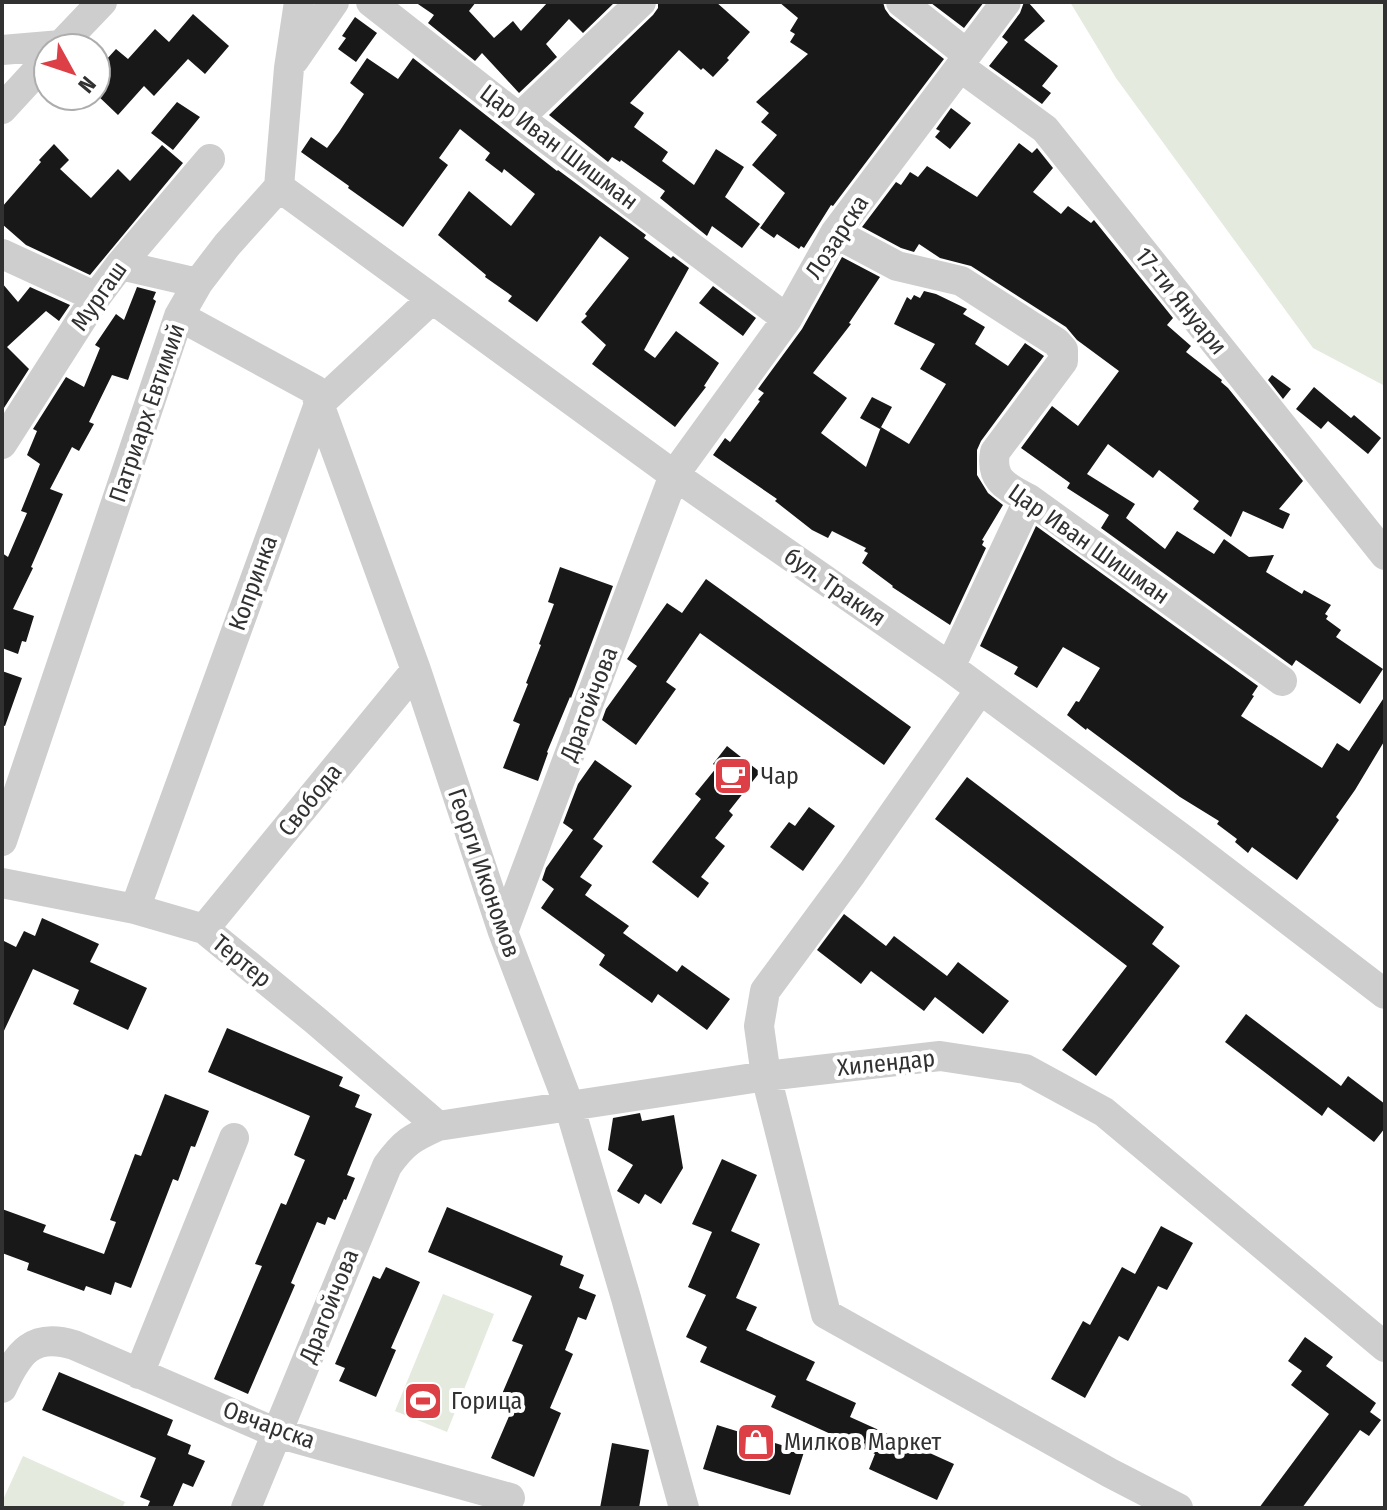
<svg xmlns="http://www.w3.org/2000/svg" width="1387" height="1510" font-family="'Fira Sans Condensed',sans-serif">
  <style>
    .green { fill: #e4eade }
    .building { fill: #181818 }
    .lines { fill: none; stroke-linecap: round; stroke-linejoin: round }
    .minor { stroke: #cecece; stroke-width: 30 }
    .labels { text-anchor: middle; stroke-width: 8; stroke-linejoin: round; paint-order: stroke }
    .street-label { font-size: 24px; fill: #313131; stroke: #fff }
    .poi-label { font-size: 24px; fill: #313131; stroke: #fff; text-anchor: start }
  </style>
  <rect width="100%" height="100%" fill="#fff"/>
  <!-- green -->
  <path class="green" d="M1070,2H1385V386L1313,348L1116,78Z
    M443,1294L494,1314L447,1432L395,1411Z
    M23,1456L125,1502L122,1508H2V1502Z"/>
  <!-- building -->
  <path class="building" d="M415,2H476L469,11L494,38L513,21L521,31L548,2H615L583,33L569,19L546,44L557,57L519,93L482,53L475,61L428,23L434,15Z
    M658,2H716L750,32L727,58L729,60L713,77L703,68L701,70L679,50L630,103L644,113L634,127L668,152L662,161L694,185L716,149L744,167L725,197L760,224L742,248L712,226L707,236L660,198L665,191L621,160L620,162L612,157L608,162L549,115L653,15L658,8Z
    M779,2H883L885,9L890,16L944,59L833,206L831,205L804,248L801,246L799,249L777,234L774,238L760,228L785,193L752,165L777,135L761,122L769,113L756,102L808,54L790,42L795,34L790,31L798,18Z
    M932,2H984L964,28L931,3Z
    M1024,2H1028L1045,21L1024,40L1058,66L1042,86L1051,93L1042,104L989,66L1008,42L1002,37L1020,13Z
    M193,14L229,46L205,74L188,59L154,96L144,86L118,115L96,94V71L116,49L128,59L155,29L169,42Z
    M355,17L377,33L356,62L338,49L346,38L342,36Z
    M367,58L398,79L413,58L557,171L558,170L646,235L644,238L671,258L673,256L689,268L644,350L655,358L676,331L719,363L704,386L706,387L675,427L592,364L606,345L581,322L587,316L585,314L629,258L600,236L537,322L508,301L512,296L485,277L486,275L438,235L469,191L511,226L535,194L504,169L502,173L485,160L490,153L460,129L439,158L448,165L403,227L348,188L349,186L301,152L311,137L327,148L339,132L364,94L350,83Z
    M177,102L200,117L173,150L151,133Z
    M951,108L971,123L950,149L935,137L940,131L936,129Z
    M1019,143L1032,153L1037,148L1053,168L1033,192L1061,214L1068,206L1091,223L1094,220L1173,318L1167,325L1191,346L1186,352L1222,380L1221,382L1228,388L1303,481L1279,509L1290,514L1283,529L1243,511L1231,537L1193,509L1199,501L1159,470L1153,478L1108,444L1087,474L1135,504L1126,518L1165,549L1177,531L1214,554L1224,539L1249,557L1274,555L1266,572L1302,594L1304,590L1331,605L1325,614L1328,616L1326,619L1341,630L1336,637L1383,669L1360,704L1296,660L1292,666L1101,528L1109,515L1067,488L1070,483L1021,448L1052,406L1078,426L1119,371L1077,340L1066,327L971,266L940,258L919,244L914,252L901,248L862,227L896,182L901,185L910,172L918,177L927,166L977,197Z
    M54,144L69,160L60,169L91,198L118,169L130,181L162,145L183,163L90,275L26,245L2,224V207L41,162L39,160Z
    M842,257L880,277L849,323L851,324L813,373L847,398L821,433L866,467L881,427L909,444L946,384L920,369L935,344L894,324L907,297L911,300L914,295L920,298L924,291L936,294L967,309L963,314L985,327L975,344L1008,366L1025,343L1044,356L981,441L977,450V475L988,493L1003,505L982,540L984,541L982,545L986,548L950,625L892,587L893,586L862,563L868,553L864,551L866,548L832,531L828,538L812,530L775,501L777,499L713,455L725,438L730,442L760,401L758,400L764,393L758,389L802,329Z
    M2,283L18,302L30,287L70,305L59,321L46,311L7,347L29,369L2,411Z
    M713,286L756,318L743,336L699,303Z
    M137,287L156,292L153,299L156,301L128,380L112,375L89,422L94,424L79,451L72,447L50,489L63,494L31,567L33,568L13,609L34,616L26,642L22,641L18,654L2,648V553L8,557L27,513L21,511L40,464L27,455L37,431L33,429L66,377L84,387L100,348L95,345L116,314L124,320Z
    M1272,375L1291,389L1283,399L1268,380Z
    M1314,387L1351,418L1354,415L1381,438L1368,454L1328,421L1321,429L1296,409Z
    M872,397L892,407L880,429L860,418Z
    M1036,526L1258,686L1252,695L1254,696L1241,716L1322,768L1337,743L1349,751L1385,696V740L1355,790L1336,817L1339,820L1297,880L1252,847L1248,853L1235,842L1237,839L1217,824L1219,821L1180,797L1087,728L1086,730L1067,715L1076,701L1079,702L1100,668L1063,647L1037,688L1014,674L1018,667L980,646Z
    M560,567L613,586L571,698L570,697L547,752L548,753L538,781L503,768L520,724L513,721L528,684L526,683L541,645L539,644L554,604L548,602Z
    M706,579L911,727L884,765L700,633L666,682L676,689L636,745L602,720L606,709L637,666L627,659L667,603L682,613Z
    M2,671L22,678L5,726L2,725Z
    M727,746L760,772L729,811L733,815L715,838L725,846L701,877L709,883L698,898L652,862L701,799L695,794L717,767L713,764Z
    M595,760L632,786L593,839L603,846L580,877L592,885L585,895L629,926L623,933L677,972L682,965L730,999L707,1030L658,994L652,1003L599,965L605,955L541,908L554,889L542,880L546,868L573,830L563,823L578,784Z
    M967,777L1164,927L1152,944L1180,966L1096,1076L1062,1050L1127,966L935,819Z
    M809,807L835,826L803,871L770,847L789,822L795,826Z
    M844,914L886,946L894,936L947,976L958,962L1009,1001L983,1034L935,997L924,1011L871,971L861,984L817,950Z
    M42,918L99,944L90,962L147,988L128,1030L73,1004L79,990L33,969L2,1035V940L16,947L24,931L35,936Z
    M1246,1014L1341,1086L1348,1076L1385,1104V1128L1374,1142L1328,1107L1322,1116L1225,1042Z
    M227,1028L343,1077L339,1086L360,1095L355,1107L372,1114L347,1175L355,1178L346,1200L344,1199L335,1220L328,1217L325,1225L317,1222L291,1283L295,1285L248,1394L214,1379L262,1266L255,1264L281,1203L286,1205L305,1160L294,1155L310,1116L208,1072Z
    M165,1094L209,1111L195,1147L191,1146L178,1181L173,1179L131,1288L115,1282L111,1295L86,1286L84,1291L27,1270L29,1263L2,1253V1209L46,1225L43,1232L104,1254L116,1222L110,1220L135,1154L141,1156Z
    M640,1113L642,1121L674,1115L683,1168L661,1204L645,1194L639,1204L617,1191L633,1165L608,1150L613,1118Z
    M722,1159L757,1175L731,1231L760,1244L736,1298L757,1307L746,1330L815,1362L806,1380L856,1403L850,1417L954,1464L937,1500L869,1469L875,1454L771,1407L776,1396L700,1362L707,1347L686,1337L706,1295L688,1287L712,1232L692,1224Z
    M447,1207L563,1256L560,1265L584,1275L579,1288L596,1295L586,1320L578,1317L565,1350L573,1354L550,1408L561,1413L534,1477L491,1458L516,1400L502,1394L523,1345L512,1341L532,1296L428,1252Z
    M1161,1226L1193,1243L1167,1290L1158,1286L1128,1341L1119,1336L1085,1398L1051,1379L1083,1321L1090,1325L1122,1267L1135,1274Z
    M386,1267L420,1282L391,1348L396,1350L376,1397L339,1381L345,1368L335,1364L373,1276L380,1279Z
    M1305,1337L1333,1357L1326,1366L1376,1403L1370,1412L1381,1420L1369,1436L1360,1430L1302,1508H1259L1329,1414L1291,1385L1302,1371L1288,1361Z
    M59,1372L173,1420L167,1435L191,1445L188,1454L205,1461L193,1487L183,1483L172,1508H147L150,1501L140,1497L156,1458L42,1410Z
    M717,1425L804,1452L790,1495L703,1469Z
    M612,1443L649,1450L639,1508H600Z"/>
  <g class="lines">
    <!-- minor -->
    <path class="minor" d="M371,2L519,118L787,319
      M901,2L967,54
      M58,48L102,2
      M2,50L61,45
      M294,60L334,2
      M960,67L1045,129L1385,555
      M2,109L48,59
      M519,118L641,2
      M279,187L674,475L950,667L1188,843L1385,994
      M835,233L897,266L961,281L1056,342L1063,350V361L995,452C990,481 1007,487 1029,499L1282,681
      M2,254L96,297
      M120,265L198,283
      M179,316L315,390L319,404L416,670L503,932L569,1105L626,1298L684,1508
      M2,444L96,297L120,265L210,159
      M950,667L1029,499
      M980,690L852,873L765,991L759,1026L766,1076L826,1314L1110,1473L1178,1508
      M2,841L179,316L198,283L227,245L279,187L289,68L299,2
      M2,883L135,909L204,929L315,1020L438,1126
      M135,909L319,404L432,299
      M204,929L416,670
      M503,932L674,475L787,319L835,233L960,67L967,54L1006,2
      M139,1374L234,1138
      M2,1388C18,1353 32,1332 74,1345L277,1433L510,1498
      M246,1508L387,1166C404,1142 412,1138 438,1126L766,1076L940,1056L1025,1069L1104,1112L1385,1347"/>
  </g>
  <!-- icons -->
  <defs>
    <symbol id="cafe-square" viewBox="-11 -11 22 22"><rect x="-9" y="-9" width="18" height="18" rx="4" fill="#dc4046" stroke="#fff"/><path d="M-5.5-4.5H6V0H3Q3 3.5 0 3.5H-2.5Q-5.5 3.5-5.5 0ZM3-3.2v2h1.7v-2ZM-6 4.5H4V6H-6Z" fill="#fff"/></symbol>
    <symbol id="stadium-square" viewBox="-11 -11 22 22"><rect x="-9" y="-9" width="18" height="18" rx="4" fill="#dc4046" stroke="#fff"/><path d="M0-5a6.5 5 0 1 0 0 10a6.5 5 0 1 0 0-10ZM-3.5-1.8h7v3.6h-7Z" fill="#fff"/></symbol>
    <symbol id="shop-square" viewBox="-11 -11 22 22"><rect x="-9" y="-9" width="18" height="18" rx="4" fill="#dc4046" stroke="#fff"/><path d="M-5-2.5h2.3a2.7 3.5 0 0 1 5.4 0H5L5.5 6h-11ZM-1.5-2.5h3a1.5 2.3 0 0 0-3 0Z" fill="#fff"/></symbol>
  </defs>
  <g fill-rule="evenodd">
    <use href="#cafe-square" x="711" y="754" width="44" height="44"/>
    <use href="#stadium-square" x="401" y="1379" width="44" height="44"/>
    <use href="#shop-square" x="734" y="1420" width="44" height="44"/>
  </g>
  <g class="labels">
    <!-- street labels -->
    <g class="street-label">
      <text transform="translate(559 147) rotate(37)" y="8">Цар Иван Шишман</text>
      <text transform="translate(837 237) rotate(-57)" y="8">Лозарска</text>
      <text transform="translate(99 296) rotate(-55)" y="8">Мургаш</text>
      <text transform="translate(1181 301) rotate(51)" y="8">17-ти Януари</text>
      <text transform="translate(147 413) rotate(-71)" y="8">Патриарх Евтимий</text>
      <text transform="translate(1089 544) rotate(35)" y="8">Цар Иван Шишман</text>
      <text transform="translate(253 583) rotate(-70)" y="8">Копринка</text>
      <text transform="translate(835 587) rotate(35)" y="8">бул. Тракия</text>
      <text transform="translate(589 704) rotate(-69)" y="8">Драгойчова</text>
      <text transform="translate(310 800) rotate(-51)" y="8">Свобода</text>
      <text transform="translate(484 873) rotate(71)" y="8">Георги Икономов</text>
      <text transform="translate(242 961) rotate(39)" y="8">Тертер</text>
      <text transform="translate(886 1063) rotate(-6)" y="8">Хилендар</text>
      <text transform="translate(329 1306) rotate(-68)" y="8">Драгойчова</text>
      <text transform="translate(269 1425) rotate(20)" y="8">Овчарска</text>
    </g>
    <!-- poi labels -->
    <g class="poi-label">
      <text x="761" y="784">Чар</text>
      <text x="451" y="1409">Горица</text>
      <text x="784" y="1450">Милков Маркет</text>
    </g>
  </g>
  <!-- border -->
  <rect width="1387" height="1510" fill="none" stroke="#313131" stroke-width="8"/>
  <!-- north arrow -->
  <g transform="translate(72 72) rotate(130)"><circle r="38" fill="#ffffff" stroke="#adadad" stroke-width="2"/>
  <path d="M0-6L14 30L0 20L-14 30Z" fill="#dc4046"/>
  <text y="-12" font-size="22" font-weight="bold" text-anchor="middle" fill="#313131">N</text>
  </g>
</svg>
